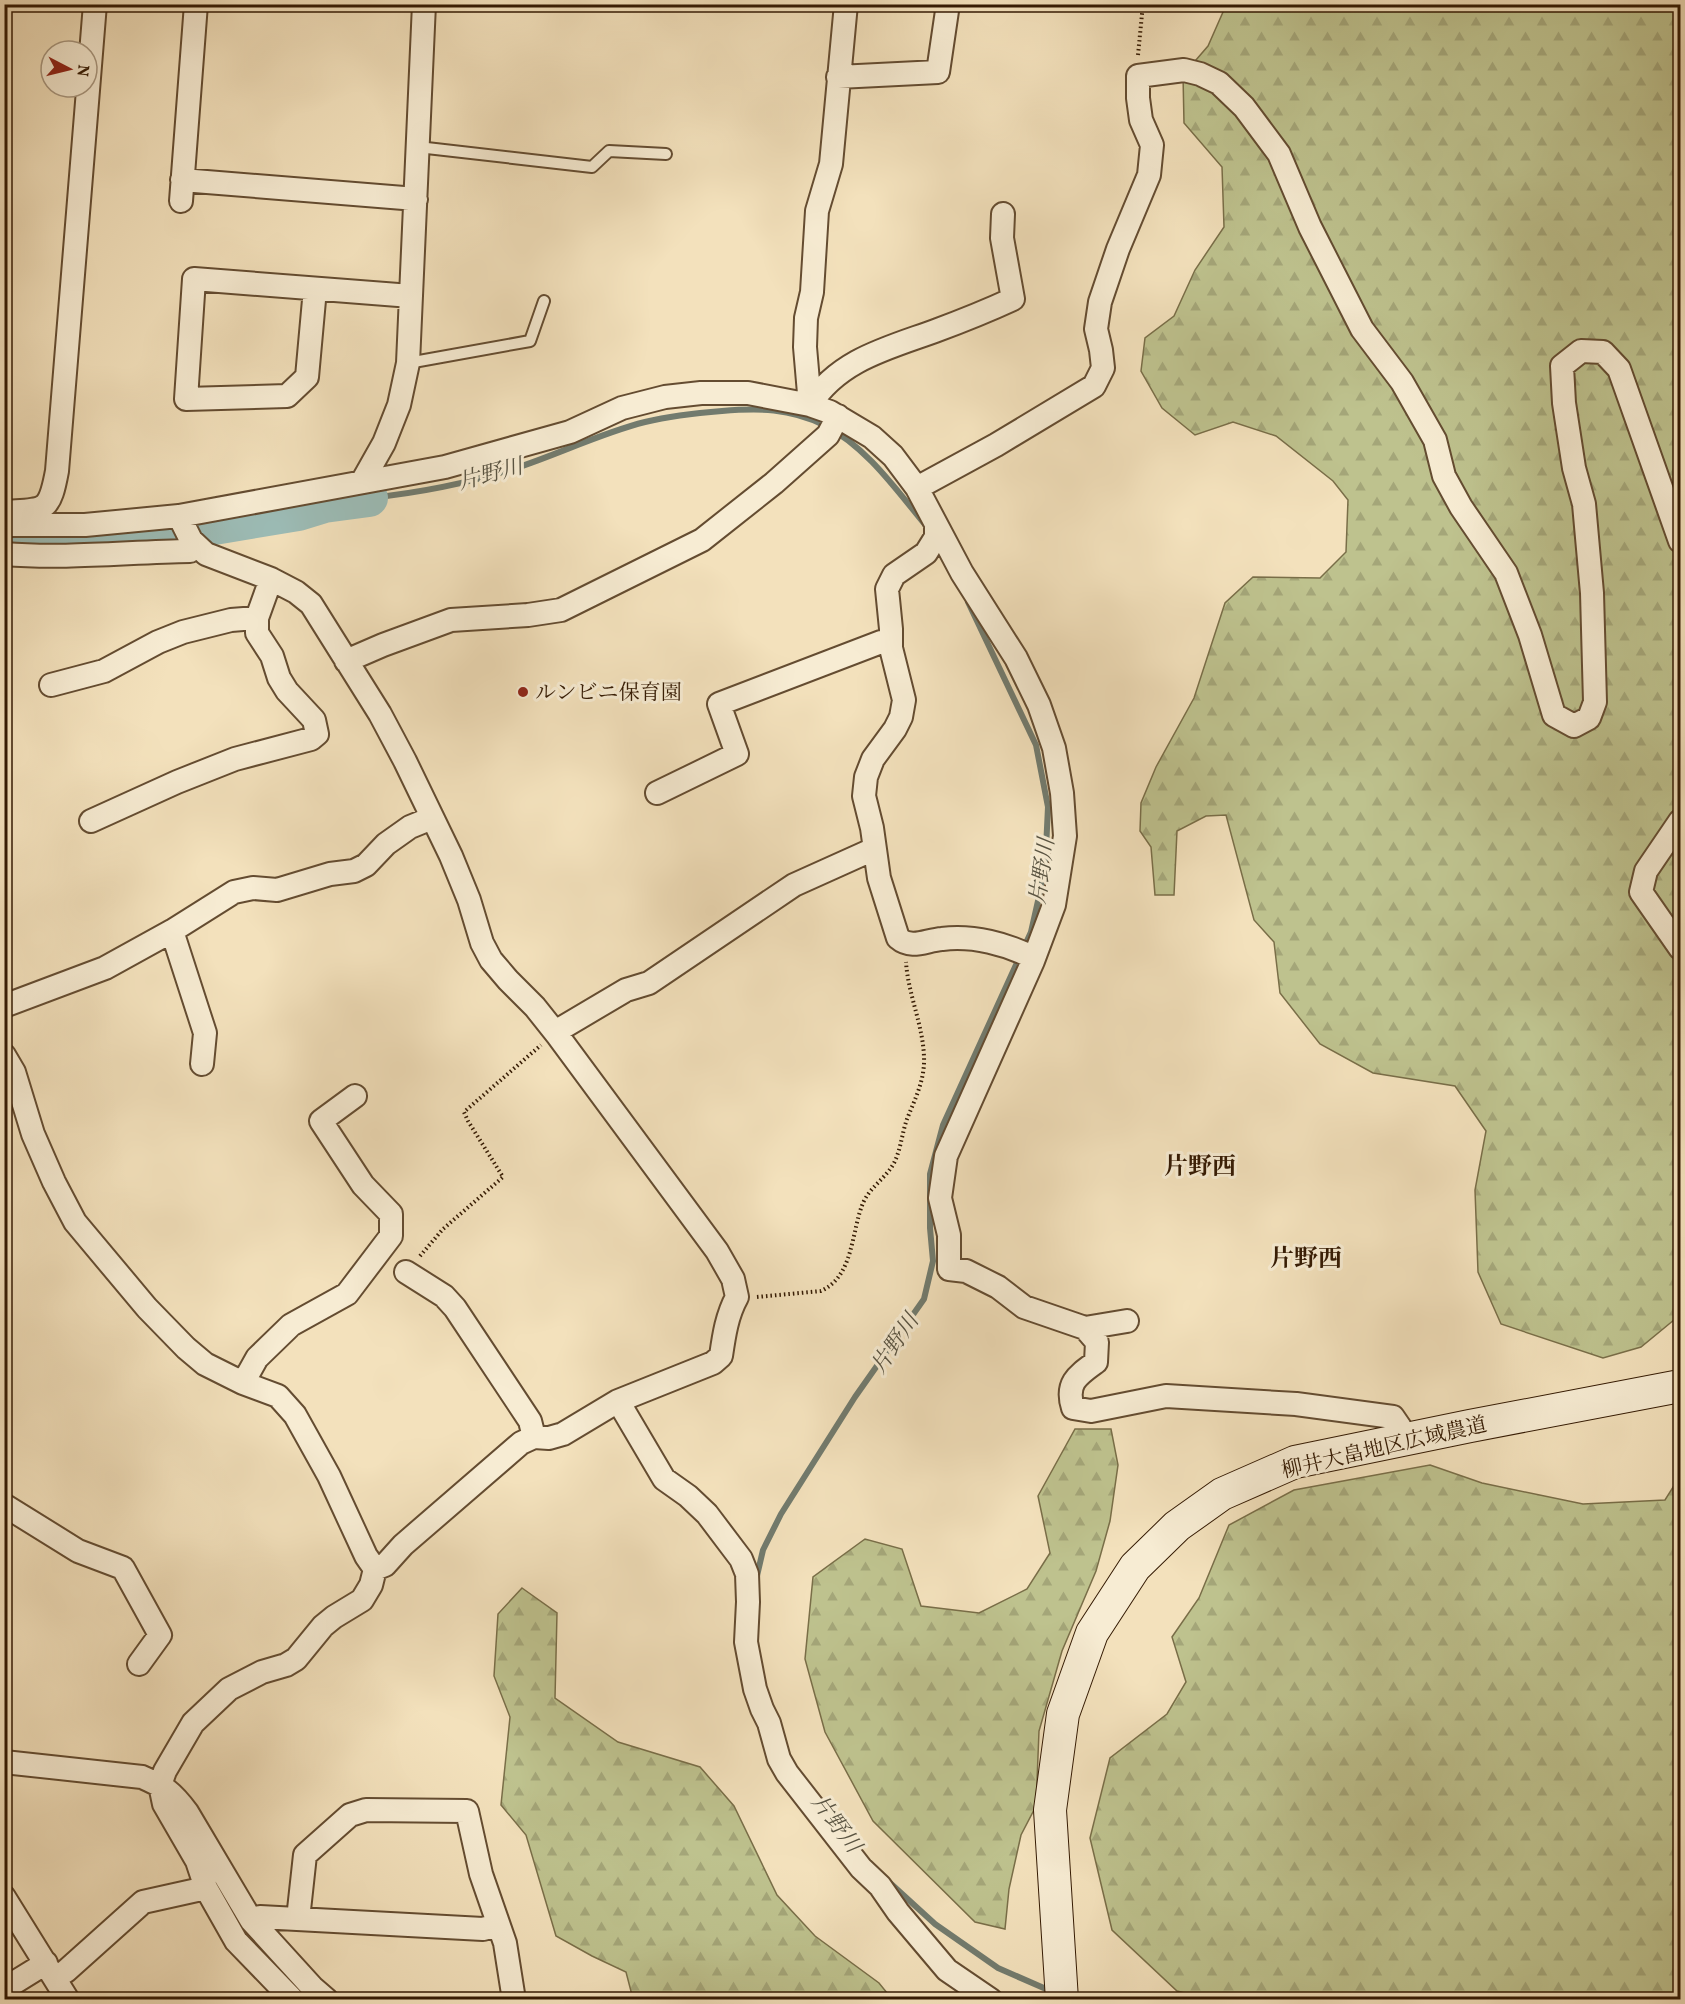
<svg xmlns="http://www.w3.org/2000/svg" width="1685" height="2004" font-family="Vollkorn,'Noto Serif JP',serif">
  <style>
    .forest { fill: url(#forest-firs); stroke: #796e48; stroke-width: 1.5 }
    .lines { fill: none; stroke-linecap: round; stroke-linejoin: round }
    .stream { stroke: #727b6e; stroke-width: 6 }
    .river { stroke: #9cbcb6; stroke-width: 38 }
    .lane-casing { stroke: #644c31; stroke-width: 14 }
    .street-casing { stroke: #644c31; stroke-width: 26 }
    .secondary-casing { stroke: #341a03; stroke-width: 34 }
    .path { stroke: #341a03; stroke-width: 4; stroke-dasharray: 1.5 3; stroke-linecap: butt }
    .lane { stroke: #f7ecd3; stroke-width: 10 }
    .street { stroke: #f7ecd3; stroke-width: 22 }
    .secondary { stroke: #f7ecd3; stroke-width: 32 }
    .poi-dot { fill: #8f2418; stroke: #f7ecd3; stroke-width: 2 }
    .labels { text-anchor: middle; stroke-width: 6; stroke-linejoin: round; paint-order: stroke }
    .poi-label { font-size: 21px; fill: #341a03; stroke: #f7ecd3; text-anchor: start }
    .street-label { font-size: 21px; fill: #341a03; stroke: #f7ecd3 }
    .water-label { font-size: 22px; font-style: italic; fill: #585342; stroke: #f7ecd3 }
    .quarter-label { font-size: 24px; font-weight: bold; fill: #341a03; stroke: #f7ecd3 }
  </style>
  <defs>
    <pattern id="forest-firs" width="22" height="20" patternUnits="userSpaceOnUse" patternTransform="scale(1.5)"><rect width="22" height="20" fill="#bec28e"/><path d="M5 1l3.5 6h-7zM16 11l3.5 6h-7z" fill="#a4a679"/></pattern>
  </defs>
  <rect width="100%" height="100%" fill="#f3e1bc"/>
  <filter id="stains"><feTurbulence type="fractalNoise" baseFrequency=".00333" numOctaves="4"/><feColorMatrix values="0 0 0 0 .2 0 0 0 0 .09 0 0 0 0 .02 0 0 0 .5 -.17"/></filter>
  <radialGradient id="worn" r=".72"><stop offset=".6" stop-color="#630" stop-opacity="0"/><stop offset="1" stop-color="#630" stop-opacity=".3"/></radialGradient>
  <!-- forest -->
  <path class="forest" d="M1220,5H1680V1315L1641,1347L1603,1358L1501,1324L1478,1272L1475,1190L1486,1131L1455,1086L1373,1073L1320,1044L1280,993L1274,942L1254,920L1226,815L1206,816L1177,831L1174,895H1155L1151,847L1140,831L1141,803L1156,767L1194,698L1225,603L1253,577L1320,578L1346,552L1348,500L1333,481L1276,436L1233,422L1195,435L1162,408L1141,371L1145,338L1174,316L1195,270L1224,227L1222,167L1184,123L1183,75L1208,46L1223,12Z
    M1075,1429H1111L1118,1465L1110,1521L1096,1571L1062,1651L1039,1731L1036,1806L1021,1835L1009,1889L1005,1929L975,1922L873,1821L825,1732L805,1659L813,1577L865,1539L902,1549L921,1606L979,1613L1027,1589L1050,1553L1038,1496Z
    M1430,1465L1482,1483L1583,1504L1665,1500L1680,1476V1999H1207L1177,1991L1112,1930L1090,1838L1110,1758L1167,1714L1186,1682L1172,1637L1199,1598L1229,1525L1294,1490Z
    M522,1588L557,1613L555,1698L618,1742L700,1767L734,1806L777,1895L815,1936L879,1983L892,1999H633L626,1972L592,1956L556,1936L526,1835L501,1805L510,1717L494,1676L498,1614Z"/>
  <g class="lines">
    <!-- stream -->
    <path class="stream" d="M369,498C418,493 469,483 516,468C559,454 601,433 645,422C670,416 696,413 722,411C759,408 789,408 824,425C867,447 897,491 927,527
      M756,1580L763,1550L781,1514L855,1397L924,1299L933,1261L930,1228V1174L943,1125L1031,932L1045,870L1048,807L1036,745L968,602
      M889,1882L935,1924L998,1968L1053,1992"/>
    <!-- river -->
    <path class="river" d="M4,542L65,545L166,534L298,512L324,504L369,498"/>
    <defs>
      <path id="lane" d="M418,147L592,167L609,151L666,154
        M408,363L530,341L544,301"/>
      <path id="street" d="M838,77L938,72L948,4
        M182,180L416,199
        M181,201L196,4
        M315,289L307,377L287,396L186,399L194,279L411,296
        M810,405L805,347L806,318L812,292L817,211L831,164L846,4
        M810,405C838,360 888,348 935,331C962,321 987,311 1013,299L1002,238L1003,214
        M362,482L384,443L399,405L408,363L424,4
        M917,488L996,445L1094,386L1103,368L1101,350L1096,329L1100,302L1118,249L1149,175L1152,145L1141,120L1138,98V76L1184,70L1200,74L1219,83L1244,107L1279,154L1310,227L1362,329L1402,382L1435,440L1444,476L1461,507L1506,573L1530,635L1554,715L1574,726L1589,718L1595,702L1592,593L1584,504L1574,468L1564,403L1562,366L1581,351L1603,352L1619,369L1680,541
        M4,512C45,509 49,514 57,471L95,4
        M4,525H85L179,516L445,467L570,432L622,408L665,397L701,393H748L810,405L830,412L872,437L893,456L917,488L962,573L1016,658L1039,705L1054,748L1062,793L1065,836L1054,905L1033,961L946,1156L940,1198L949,1235V1269L966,1271L998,1287L1024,1307L1085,1328L1097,1342L1096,1362C1078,1375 1065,1383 1073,1408L1091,1411L1166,1396L1296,1404L1393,1417L1408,1439
        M936,525V537L926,553L894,575L887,589L891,629V648L904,700L901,717L895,729L873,759L866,777L864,796L872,828L879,878L898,938C912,950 926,940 942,939C973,935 1007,944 1034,958
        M4,554C66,559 128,552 190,551L196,546
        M346,661L383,645L451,620L528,615L561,610L702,540L774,483L828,435L838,416
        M51,685L104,671L158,642L183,632L231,620L257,618
        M657,793L737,754L719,704L881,642L891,640
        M91,821L177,782L235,759L311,739L317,734L314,720L287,691L279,678L272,656L257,633V618L271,579
        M1680,821L1646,871L1641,892L1680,948
        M172,931L205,1033L202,1064
        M4,1006L105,968L172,931L234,892L253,888L277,890L330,874L354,871L366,865L386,844L410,827L432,818
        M555,1032L626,990L649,983L794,885L874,849
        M4,1055L14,1072L33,1134L54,1182L75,1222L147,1308L186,1348L205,1364L243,1383L278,1396L295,1415L329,1476L366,1556L375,1569L385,1565L403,1545L521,1443L534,1437L549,1438L563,1434L618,1401L713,1363L721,1356C724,1335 727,1315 737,1297L733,1279L717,1251L558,1036L535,1007L508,980L491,960L482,943L469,900L451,856L405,761L380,714L311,604L296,592L271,579L206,554L191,540L179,516
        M406,1272L444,1296L455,1308L530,1421L534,1437
        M1085,1328L1127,1321
        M243,1383L257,1358L291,1325L347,1294L391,1236V1214L363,1185L321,1121L355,1096
        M618,1401L664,1479L688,1496L707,1514L741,1559L747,1574L748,1602L746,1642L755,1689L762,1709L769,1723L779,1759L787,1773L861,1868L880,1886L898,1912L947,1970L991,2000
        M4,1505L78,1551L123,1568L160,1635L139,1664
        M4,1762L142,1777C165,1787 172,1792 187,1812L251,1920L260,1917L483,1929L498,1925
        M4,1897L68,2000
        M298,1919L305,1855L350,1815L366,1810L467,1811L481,1874L505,1943L514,2000
        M251,1920L312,1987L327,2000
        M55,1978L66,1971L143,1902L206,1888
        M4,1989L46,1963
        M293,2000L236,1941L206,1888L197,1861L164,1804L160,1785L165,1771L193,1723L229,1689L262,1672L286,1665L296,1659L323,1626L334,1617L362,1600L371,1585L375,1569"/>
      <path id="secondary" d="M1062,2000L1050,1810L1063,1714L1092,1633L1135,1567L1177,1526L1222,1494L1295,1462L1470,1426L1680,1386"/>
    </defs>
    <!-- lane casing -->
    <use href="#lane" class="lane-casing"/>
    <!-- street casing -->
    <use href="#street" class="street-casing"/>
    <!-- secondary casing -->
    <use href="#secondary" class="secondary-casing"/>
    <!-- path -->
    <path class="path" d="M1138,55L1143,4
      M420,1256L443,1229L503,1177L468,1121L464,1112L541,1045
      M757,1297L821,1291C854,1276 851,1232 863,1203C870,1187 886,1178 894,1163C901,1149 902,1133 907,1119C915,1099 925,1080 924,1057C923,1025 908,994 906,962"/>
    <!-- lane -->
    <use href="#lane" class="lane"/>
    <!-- street -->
    <use href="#street" class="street"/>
    <!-- secondary -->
    <use href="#secondary" class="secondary"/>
  </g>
  <!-- markers -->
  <circle class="poi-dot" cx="523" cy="692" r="6"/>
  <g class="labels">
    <!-- poi labels -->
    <g class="poi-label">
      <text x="535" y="699">ルンビニ保育園</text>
    </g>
    <!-- street labels -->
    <g class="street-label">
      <text transform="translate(1384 1447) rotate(-13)" y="7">柳井大畠地区広域農道</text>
    </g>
    <!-- water labels -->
    <g class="water-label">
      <text transform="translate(490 473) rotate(-15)" y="8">片野川</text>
      <text transform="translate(1041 871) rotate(-82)" y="8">片野川</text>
      <text transform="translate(894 1343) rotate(-56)" y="8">片野川</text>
      <text transform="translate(837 1823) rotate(53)" y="8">片野川</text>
    </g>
    <!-- quarter labels -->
    <g class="quarter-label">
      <text x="1200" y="1174">片野西</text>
      <text x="1306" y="1266">片野西</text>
    </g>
  </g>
  <!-- margin -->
  <rect width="1685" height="2004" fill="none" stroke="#f3e1bc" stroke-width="24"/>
  <rect x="6" y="6" width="1673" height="1992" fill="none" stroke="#341a03" stroke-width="3"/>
  <rect x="12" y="12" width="1661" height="1980" fill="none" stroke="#341a03" stroke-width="1.5"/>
  <!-- north arrow -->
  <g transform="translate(69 69) rotate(97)"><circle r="28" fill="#f7ecd3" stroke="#a99880" stroke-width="1.5"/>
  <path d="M0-4.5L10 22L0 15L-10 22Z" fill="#8f2418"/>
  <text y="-9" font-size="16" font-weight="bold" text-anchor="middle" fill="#341a03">N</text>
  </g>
  <rect width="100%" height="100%" filter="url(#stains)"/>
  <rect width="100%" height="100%" fill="url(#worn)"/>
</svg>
